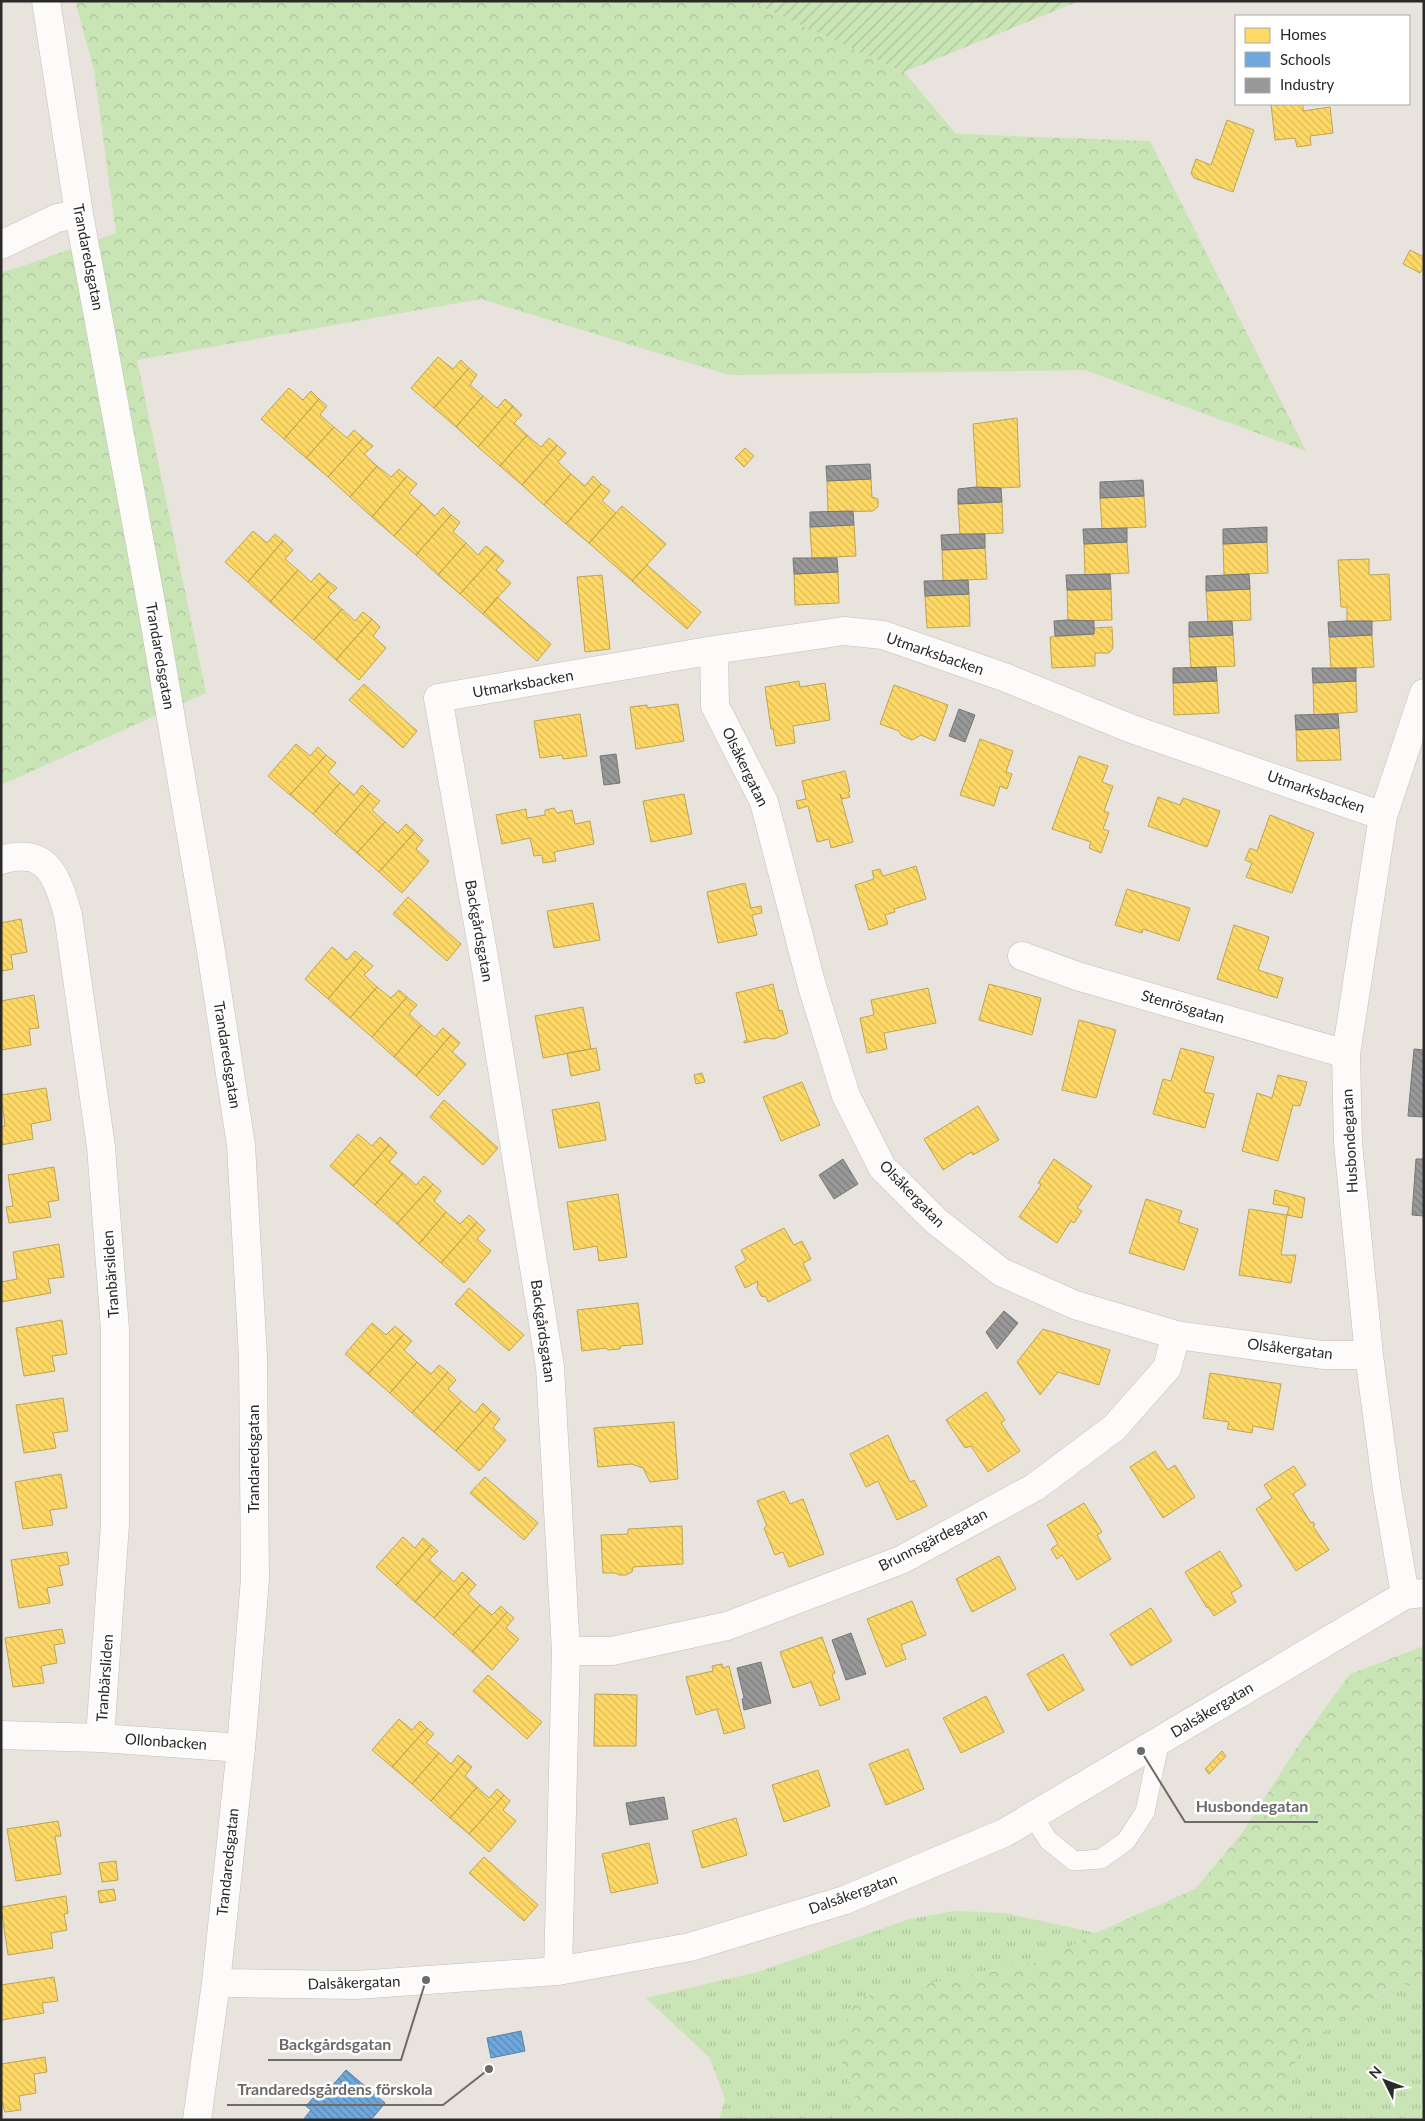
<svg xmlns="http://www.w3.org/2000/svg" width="1425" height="2121" font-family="Lato,sans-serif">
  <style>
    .grass { fill: url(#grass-tufts) }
    .forest { fill: url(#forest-crowns) }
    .garden { fill: url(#garden-furrows) }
    .homes { fill: url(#homes-back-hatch); stroke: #bfa454 }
    .schools { fill: url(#schools-back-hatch); stroke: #5a82a6 }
    .industry { fill: url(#industry-back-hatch); stroke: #777 }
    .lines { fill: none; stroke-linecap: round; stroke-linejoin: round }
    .lane-casing { stroke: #c1bfbf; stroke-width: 20 }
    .street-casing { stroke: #c1bfbf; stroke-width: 29 }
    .secondary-casing { stroke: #c1bfbf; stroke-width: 29 }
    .lane { stroke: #fcfbfa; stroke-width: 19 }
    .street { stroke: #fcfbfa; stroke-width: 28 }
    .secondary { stroke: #fcfbfa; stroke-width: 28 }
    .labels { text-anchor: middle; stroke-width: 5; stroke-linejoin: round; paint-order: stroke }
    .street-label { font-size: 15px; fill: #292929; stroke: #fff }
    .leader { fill: none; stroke: #6c6a68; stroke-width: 2 }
    .callout-dot { fill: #6c6a68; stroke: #fff; stroke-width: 2 }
    .callout-label { font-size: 16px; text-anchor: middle; font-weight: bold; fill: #6c6a68; stroke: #fff; stroke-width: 5; stroke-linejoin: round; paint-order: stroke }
  </style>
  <defs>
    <pattern id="grass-tufts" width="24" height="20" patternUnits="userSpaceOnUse" patternTransform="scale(1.25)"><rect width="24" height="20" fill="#c9e4b5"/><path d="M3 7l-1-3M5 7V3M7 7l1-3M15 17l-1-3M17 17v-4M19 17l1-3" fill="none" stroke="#adc49c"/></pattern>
    <pattern id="forest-crowns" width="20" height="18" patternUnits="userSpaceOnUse" patternTransform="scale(1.25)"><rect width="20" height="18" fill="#c9e4b5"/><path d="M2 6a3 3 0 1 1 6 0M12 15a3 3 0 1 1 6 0" fill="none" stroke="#adc49c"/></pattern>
    <pattern id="garden-furrows" width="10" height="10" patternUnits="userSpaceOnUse" patternTransform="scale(1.25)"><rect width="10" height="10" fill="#c9e4b5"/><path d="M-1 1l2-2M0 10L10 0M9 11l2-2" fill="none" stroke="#adc49c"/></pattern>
    <pattern id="homes-back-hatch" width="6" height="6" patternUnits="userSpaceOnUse" patternTransform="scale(1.25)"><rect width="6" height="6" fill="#ffd966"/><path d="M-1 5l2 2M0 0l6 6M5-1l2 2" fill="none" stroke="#dbba58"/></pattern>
    <pattern id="schools-back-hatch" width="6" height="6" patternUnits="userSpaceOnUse" patternTransform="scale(1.25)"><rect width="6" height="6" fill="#6fa8dc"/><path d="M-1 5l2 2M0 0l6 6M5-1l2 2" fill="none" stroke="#5b89b2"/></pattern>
    <pattern id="industry-back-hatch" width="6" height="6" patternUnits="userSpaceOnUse" patternTransform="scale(1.25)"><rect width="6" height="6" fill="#999"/><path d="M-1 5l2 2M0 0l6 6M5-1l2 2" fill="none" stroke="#7d7d7d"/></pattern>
  </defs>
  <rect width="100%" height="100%" fill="#e8e3dd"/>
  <!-- grass -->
  <path class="grass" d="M954,1911L1005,1913L1096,1933L1042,1961L857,1998L835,2045L856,2100L850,2120H719L725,2099L710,2058L646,1998L758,1972L910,1919Z
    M1399,1982L1424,1990V2120H1283L1298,2049Z"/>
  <!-- forest -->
  <path class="forest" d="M75,1H749L904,72L956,134L1150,141L1306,451L1085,370L729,375L481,299L137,360L206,693L1,785V272L20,267L116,233L94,70Z
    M1424,1646V1990L1398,1982L1298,2049L1283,2120H850L856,2100L835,2045L857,1998L1042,1961L1096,1933L1195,1889L1243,1832L1298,1746L1350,1674Z"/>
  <!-- garden -->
  <path class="garden" d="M749,1H1079L904,72Z"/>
  <!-- homes -->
  <path class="homes" d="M1271,104H1303V111L1330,107L1333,133L1310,136L1311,145L1297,147L1295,138L1275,140Z
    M1227,120L1254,130L1233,192L1194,178L1191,173L1196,159L1211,165Z
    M1410,250L1424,257V266L1420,273L1403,264Z
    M438,357L453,369L461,360L469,368L434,408L411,388Z
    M469,368L477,375L470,385L483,396L456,427L434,408Z
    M289,388L303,400L311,391L319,399L284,439L261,419Z
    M483,396L497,408L505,399L513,406L478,447L456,427Z
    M319,399L327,406L320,415L334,427L306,458L284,439Z
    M513,406L522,415L514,423L527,435L500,466L478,447Z
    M1017,418L1020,487L977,489L973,424Z
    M334,427L347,438L354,430L363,438L328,477L306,458Z
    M527,435L541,447L549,438L557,445L522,485L500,466Z
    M363,438L373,446L364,454L377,466L350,497L328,477Z
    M557,445L566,453L558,462L571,474L544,505L522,485Z
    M745,448L754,456L744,467L735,458Z
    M377,466L391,477L399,469L407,476L372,517L350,497Z
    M571,474L585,486L593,476L601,484L566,524L544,505Z
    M407,476L417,484L409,493L422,504L394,536L372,517Z
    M871,479L872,497L878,499V507L873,511L828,512L827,481Z
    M601,484L610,491L602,501L616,513L589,543L566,524Z
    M1144,496L1146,527L1102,529L1100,498Z
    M1002,502L1003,533L960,535L958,504Z
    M422,504L435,516L443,507L451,515L416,555L394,536Z
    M622,506L666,544L632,581L589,543Z
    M451,515L460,522L453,532L466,543L438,575L416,555Z
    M854,525L856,556L812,558L810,527Z
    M253,531L267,543L275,534L283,541L248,582L225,562Z
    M283,541L293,550L285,559L298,570L270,602L248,582Z
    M1127,542L1129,573L1085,575L1084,544Z
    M1267,542L1268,573L1224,575L1223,544Z
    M466,543L478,555L486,546L496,554L460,594L438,575Z
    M985,548L987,579L943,581L942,550Z
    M496,554L504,561L496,570L511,583L483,614L460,594Z
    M1369,559V575L1389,574L1391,620L1347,623V607H1341L1338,560Z
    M647,565L701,612L687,629L632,581Z
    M298,570L311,582L319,573L328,581L292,621L270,602Z
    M838,572L839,603L795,605L794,574Z
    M602,575L610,649L585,652L577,577Z
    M328,581L337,588L328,597L342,609L314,640L292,621Z
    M1111,589L1112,620L1068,621L1067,590Z
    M1250,589L1251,620L1208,622L1206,591Z
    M969,594L970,626L927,628L925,596Z
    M497,597L551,644L537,661L483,614Z
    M342,609L355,621L363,612L372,619L336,660L314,640Z
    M372,619L380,627L373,636L386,648L359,680L336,660Z
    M1112,627L1113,648L1109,653H1095V666L1052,668L1050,637L1094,634V628Z
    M1233,635L1235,666L1191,668L1189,637Z
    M1372,635L1374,667L1331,669L1329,637Z
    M799,681L800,687L825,683L830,720L793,726L795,743L776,746L773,729H771L765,687Z
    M1217,681L1219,713L1174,715L1173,683Z
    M1356,681L1357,712L1314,715L1313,683Z
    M364,684L417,731L403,748L349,700Z
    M894,685L948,705L935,741L921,735L912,740L901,735L899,731L880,724Z
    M678,704L684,741L636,749L630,707L647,705V708Z
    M580,714L587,756L563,759L562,755L540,758L534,721Z
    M1339,728L1341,760L1297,761L1296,730Z
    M980,739L1013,751L1006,772L1012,774L1007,789L1000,786L994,806L960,795Z
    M296,744L310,756L318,747L326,755L290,795L268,776Z
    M326,755L336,763L328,772L340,783L313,814L290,795Z
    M1079,756L1108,766L1102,782L1113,786L1104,811L1109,813L1103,829L1109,831L1101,853L1089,848L1091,842L1052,829Z
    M845,771L850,791L848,792L850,797L842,799L840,794L853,842L831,848L829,839L817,842L808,806L798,809L796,801L806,799L802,781Z
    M340,783L354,795L362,785L370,793L335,834L313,814Z
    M370,793L380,801L372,810L385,822L357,853L335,834Z
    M684,794L692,834L651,842L643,801Z
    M1158,797L1180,805L1183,798L1220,811L1207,847L1148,826Z
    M554,808L557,813L572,810L575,824L590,821L594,844L554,852L556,861L543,863L542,855L534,856L530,838L502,844L496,815L526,809L527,818L545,815V810Z
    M1270,815L1314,833L1292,893L1246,877L1252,863L1245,860L1250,848L1257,851Z
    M385,822L398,833L406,824L415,832L379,872L357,853Z
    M415,832L423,840L416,849L429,861L402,893L379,872Z
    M916,866L926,899L894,909L895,912L885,915L888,924L869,930L855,885L874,879L872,871L880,869L883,876Z
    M745,883L751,908L761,906L762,913L752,915L757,935L718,943L707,892Z
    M1127,889L1190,908L1179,941L1143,929L1142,933L1115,925Z
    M408,897L461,944L447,961L393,914Z
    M593,903L600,940L554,948L547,911Z
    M21,919L27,952L11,955L13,969L1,971V923Z
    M1234,925L1269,937L1258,970L1283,978L1277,998L1217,979Z
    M332,947L347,960L355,951L363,958L328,999L305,979Z
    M363,958L373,966L364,975L377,987L350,1018L328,999Z
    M773,984L779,1011L782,1010L788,1033L774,1039L766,1038L744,1043V1041H747L736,993Z
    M989,984L1041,998L1032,1035L979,1020Z
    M377,987L391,998L399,990L407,997L372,1037L350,1018Z
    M928,988L936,1023L884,1033L887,1049L867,1053L860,1018L874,1015L871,1000Z
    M34,995L39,1028L29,1029L31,1045L1,1050V1001Z
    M407,997L417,1005L409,1014L421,1025L394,1057L372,1037Z
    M583,1007L591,1049L543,1058L535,1016Z
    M1079,1020L1116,1030L1096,1098L1062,1090Z
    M421,1025L435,1037L443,1028L451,1035L416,1076L394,1057Z
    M451,1035L460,1043L452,1052L466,1064L438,1096L416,1076Z
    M596,1048L600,1070L571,1076L567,1053Z
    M1181,1048L1214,1057L1204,1092L1214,1094L1205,1128L1153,1114L1163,1079L1171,1081Z
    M702,1073L705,1082L696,1084L694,1075Z
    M1278,1075L1307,1082L1300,1106L1293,1105L1278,1161L1242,1151L1257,1093L1272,1098Z
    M802,1082L820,1125L781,1141L763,1097Z
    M46,1088L51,1120L31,1124L33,1139L1,1145V1127L5,1126L1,1095Z
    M444,1100L498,1148L483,1165L430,1117Z
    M599,1102L606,1140L559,1148L552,1110Z
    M978,1106L999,1140L973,1155L971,1152L943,1170L924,1139Z
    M358,1134L372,1146L380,1137L389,1145L353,1186L330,1166Z
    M389,1145L397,1153L389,1162L403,1173L375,1205L353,1186Z
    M1054,1159L1092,1186L1077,1208L1082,1211L1074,1223L1071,1221L1057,1243L1019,1217L1041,1185L1038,1183Z
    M54,1167L59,1200L48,1202L51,1217L9,1223L6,1207L13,1206L8,1175Z
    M403,1173L416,1185L424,1176L433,1184L397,1224L375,1205Z
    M433,1184L441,1191L434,1201L446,1212L419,1244L397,1224Z
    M1275,1190L1305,1198L1302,1218L1287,1215L1289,1207L1273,1204Z
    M618,1194L627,1257L599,1261L597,1246L574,1250L567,1202Z
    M1146,1199L1182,1211L1178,1222L1198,1229L1184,1270L1129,1253Z
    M1249,1209L1287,1215L1281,1255H1296L1291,1283L1239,1275Z
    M446,1212L460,1224L469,1215L477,1222L441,1263L419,1244Z
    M477,1222L485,1230L477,1239L491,1251L464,1283L441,1263Z
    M784,1228L794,1245L802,1241L811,1259L803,1263L811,1280L768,1302L766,1297L761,1296L757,1288L758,1281L745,1288L735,1267L746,1260L741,1250Z
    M59,1244L64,1277L48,1279L51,1293L1,1302V1282L17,1279L13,1252Z
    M469,1288L524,1335L509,1351L455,1304Z
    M638,1303L643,1344L621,1346L620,1349L608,1350L606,1348L582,1351L577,1310Z
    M62,1320L67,1354L52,1356L55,1371L24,1376L16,1328Z
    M372,1323L386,1335L395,1326L404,1334L368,1374L345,1354Z
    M1043,1329L1110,1350L1099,1385L1058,1372L1040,1395L1017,1362Z
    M404,1334L412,1341L404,1350L417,1362L390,1393L368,1374Z
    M417,1362L431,1374L439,1365L448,1372L412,1413L390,1393Z
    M448,1372L456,1380L448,1389L461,1401L434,1432L412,1413Z
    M1210,1373L1281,1384L1273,1430L1253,1426L1252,1433L1227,1429L1229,1422L1203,1418Z
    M986,1392L1005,1420L1001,1423L1020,1451L988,1472L971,1446L965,1448L946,1420Z
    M63,1398L68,1431L53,1433L56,1448L24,1453L16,1405Z
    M461,1401L475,1413L483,1403L491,1411L456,1451L434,1432Z
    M491,1411L500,1419L493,1428L506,1440L479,1471L456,1451Z
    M674,1422L678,1479L650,1482L643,1468L632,1464L598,1467L594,1428Z
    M888,1435L910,1482L914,1480L927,1506L897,1520L878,1481L866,1487L850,1454Z
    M1155,1451L1168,1470L1175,1465L1195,1497L1163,1518L1130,1467Z
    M1294,1466L1306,1485L1293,1494L1311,1523L1313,1522L1315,1525L1313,1526L1329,1550L1296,1571L1256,1509L1272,1498L1264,1485Z
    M61,1474L67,1508L50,1510L53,1525L23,1529L15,1482Z
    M485,1477L538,1523L524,1540L470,1493Z
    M784,1491L790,1504L803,1499L824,1554L789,1567L783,1552L775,1555L764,1528L767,1526L757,1501Z
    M1084,1503L1102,1532L1097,1535L1111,1559L1077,1580L1062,1555L1057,1559L1051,1549L1058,1544L1047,1525Z
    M682,1526L683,1564L633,1567L632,1572L626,1575H619L616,1573H603L601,1535L628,1534V1529Z
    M403,1537L415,1548L423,1538L431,1545L396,1585L376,1567Z
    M431,1545L438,1551L429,1560L442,1571L415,1602L396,1585Z
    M1220,1551L1242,1586L1231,1593L1236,1602L1214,1616L1208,1607L1207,1608L1185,1572Z
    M67,1552L69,1564L59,1566L63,1585L47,1588L50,1603L19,1608L11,1560Z
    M999,1556L1016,1589L972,1612L956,1579Z
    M442,1571L454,1582L462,1572L469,1578L434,1618L415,1602Z
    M469,1578L476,1585L468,1594L480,1605L453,1635L434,1618Z
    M912,1601L926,1635L901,1645L906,1659L886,1667L867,1619Z
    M480,1605L492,1615L501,1606L507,1612L472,1652L453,1635Z
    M1151,1608L1172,1641L1131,1666L1110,1634Z
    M507,1612L514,1618L506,1628L519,1639L492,1670L472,1652Z
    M62,1629L65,1643L54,1645L57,1663L41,1666L44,1683L13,1687L5,1638Z
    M822,1637L835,1673L832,1675L840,1699L820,1706L811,1682L793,1688L780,1652Z
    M1063,1654L1084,1690L1048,1711L1027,1674Z
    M722,1664L723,1668L729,1666L745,1728L724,1734L717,1709L696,1715L686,1677L713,1671L712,1666Z
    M488,1675L542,1722L527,1739L473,1691Z
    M595,1694L637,1695L636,1746H594Z
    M986,1696L1004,1732L961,1753L943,1718Z
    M399,1719L412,1730L420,1721L427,1728L392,1767L372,1750Z
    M427,1728L434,1734L426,1743L439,1753L412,1784L392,1767Z
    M908,1749L924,1789L886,1805L869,1764Z
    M1222,1751L1226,1756L1209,1774L1205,1769Z
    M439,1753L451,1764L458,1755L465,1761L431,1801L412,1784Z
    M465,1761L472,1767L465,1776L477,1787L450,1818L431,1801Z
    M818,1770L830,1806L784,1822L772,1785Z
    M477,1787L489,1798L497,1789L504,1795L469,1834L450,1818Z
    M504,1795L510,1801L503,1810L516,1821L489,1852L469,1834Z
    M736,1818L747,1855L702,1868L692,1831Z
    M58,1821L61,1836H55L61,1874L16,1881L7,1829Z
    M649,1843L658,1883L611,1893L602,1854Z
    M484,1857L538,1905L524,1921L469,1873Z
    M116,1861L118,1880L102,1882L99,1863Z
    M114,1889L116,1900L100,1903L98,1891Z
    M66,1896L68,1913L64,1914L67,1930L51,1933L53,1948L8,1955L1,1907Z
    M54,1977L58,2001L42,2003L44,2013L1,2020V1985Z
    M45,2057L47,2072L34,2074L36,2093L19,2096L21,2110L5,2112L1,2099V2064Z"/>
  <!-- schools -->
  <path class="schools" d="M521,2031L525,2051L491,2058L487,2038Z
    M346,2070L385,2103L371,2120H303L311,2110L306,2106L326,2083L331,2087Z"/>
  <!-- industry -->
  <path class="industry" d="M870,464L871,479L827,481L826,466Z
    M1143,480L1144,496L1100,498V482Z
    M976,487L1001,488L1002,502L958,504V489Z
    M853,511L854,525L810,527V512Z
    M1267,527V542L1223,544V529Z
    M1127,528V542L1084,544L1083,529Z
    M960,534H985V548L942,550L941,535Z
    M793,558H837L838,572L794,574Z
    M1110,574L1111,589L1067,590L1066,575Z
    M1249,574L1250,589L1206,591V576Z
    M968,580L969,594L925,596L924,581Z
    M1068,620L1094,621V634L1055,636L1054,621Z
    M1232,621L1233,635L1189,637V622Z
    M1347,621H1372V635L1329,637L1328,622Z
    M1216,667L1217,681L1173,683V668Z
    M1312,668H1356V681L1313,683Z
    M959,709L975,715L965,742L949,736Z
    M1338,714L1339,728L1296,730L1295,715Z
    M616,754L620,783L604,785L600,756Z
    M1414,1049L1424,1050V1117L1408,1116Z
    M843,1159L858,1184L834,1199L819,1175Z
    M1416,1159H1424V1216L1412,1215Z
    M1004,1311L1018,1323L997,1349L986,1332Z
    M851,1633L866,1674L846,1680L832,1640Z
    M761,1662L771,1703L744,1710L742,1699L744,1698L737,1668Z
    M664,1797L668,1819L630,1825L626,1803Z"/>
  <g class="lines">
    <defs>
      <path id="lane" d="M1033,1816L1048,1840L1074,1861L1101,1859L1126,1841L1145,1812L1160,1740"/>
      <path id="street" d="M1,245L57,218L79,214
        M714,650L715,706L764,802L812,986L846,1096L882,1167L936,1221L1001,1272L1075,1305L1176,1335L1323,1355H1369
        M1,860C48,846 57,877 68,915L101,1147L115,1329V1524L100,1738
        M1022,956L1077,976L1346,1054
        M1405,1595L1387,1490L1369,1355L1348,1143L1346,1054L1383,816L1424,693
        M566,1651H612L727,1626L901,1560L1035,1487L1114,1428L1167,1368L1176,1335
        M1,1735L100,1738L241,1748
        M558,1971L566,1651L550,1367L486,969L438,698L714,650L844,631L883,635L1004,677L1132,729L1383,816
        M216,1983L356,1985L558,1971L690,1947L845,1900L1004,1833L1405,1595L1424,1593"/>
      <path id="secondary" d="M46,1L79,214L152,608L211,951L241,1145L253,1357L255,1579L241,1748L216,1983L197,2120"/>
    </defs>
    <!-- lane casing -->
    <use href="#lane" class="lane-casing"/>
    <!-- street casing -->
    <use href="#street" class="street-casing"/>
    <!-- secondary casing -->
    <use href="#secondary" class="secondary-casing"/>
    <!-- lane -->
    <use href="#lane" class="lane"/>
    <!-- street -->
    <use href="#street" class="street"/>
    <!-- secondary -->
    <use href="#secondary" class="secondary"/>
  </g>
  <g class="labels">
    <!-- street labels -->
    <g class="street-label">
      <text transform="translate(88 257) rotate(79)" y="5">Trandaredsgatan</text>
      <text transform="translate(935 654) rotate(19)" y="5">Utmarksbacken</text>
      <text transform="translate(160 656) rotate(80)" y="5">Trandaredsgatan</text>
      <text transform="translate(523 684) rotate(-10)" y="5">Utmarksbacken</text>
      <text transform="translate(745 767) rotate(64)" y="5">Olsåkergatan</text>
      <text transform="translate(1316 792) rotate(19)" y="5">Utmarksbacken</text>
      <text transform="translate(479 931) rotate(80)" y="5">Backgårdsgatan</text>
      <text transform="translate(1183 1007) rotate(16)" y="5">Stenrösgatan</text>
      <text transform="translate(227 1055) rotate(81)" y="5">Trandaredsgatan</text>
      <text transform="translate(1350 1141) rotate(-93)" y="5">Husbondegatan</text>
      <text transform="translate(912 1194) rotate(46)" y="5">Olsåkergatan</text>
      <text transform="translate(111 1274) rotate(-94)" y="5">Tranbärsliden</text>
      <text transform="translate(543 1331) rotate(82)" y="5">Backgårdsgatan</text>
      <text transform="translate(1290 1349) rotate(7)" y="5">Olsåkergatan</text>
      <text transform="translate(254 1459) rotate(-90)" y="5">Trandaredsgatan</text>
      <text transform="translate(933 1540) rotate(-27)" y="5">Brunnsgärdegatan</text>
      <text transform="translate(105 1678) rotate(-86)" y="5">Tranbärsliden</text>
      <text transform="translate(1212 1710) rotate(-31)" y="5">Dalsåkergatan</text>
      <text transform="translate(166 1742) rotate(4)" y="5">Ollonbacken</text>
      <text transform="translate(228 1862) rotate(-84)" y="5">Trandaredsgatan</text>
      <text transform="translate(853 1894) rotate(-20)" y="5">Dalsåkergatan</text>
      <text transform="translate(354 1983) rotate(-2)" y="5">Dalsåkergatan</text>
    </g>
  </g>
  <!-- callouts -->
  <path class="leader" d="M1141 1751L1185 1822H1318M426 1980L401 2060H268M489 2069L443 2105H227"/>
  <g class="callout-dot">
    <circle cx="1141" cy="1751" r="5"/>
    <circle cx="426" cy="1980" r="5"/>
    <circle cx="489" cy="2069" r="5"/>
  </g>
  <g class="callout-label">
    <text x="1252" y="1812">Husbondegatan</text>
    <text x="335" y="2050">Backgårdsgatan</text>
    <text x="335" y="2095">Trandaredsgårdens förskola</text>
  </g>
  <!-- border -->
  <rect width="1425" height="2121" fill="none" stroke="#292929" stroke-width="5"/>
  <!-- legend -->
  <rect x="1235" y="15" width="175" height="90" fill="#ffffff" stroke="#a9a9a9"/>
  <rect x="1245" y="28" width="25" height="15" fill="#ffd966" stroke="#a9a9a9"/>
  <text x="1280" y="40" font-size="15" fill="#292929">Homes</text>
  <rect x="1245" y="52" width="25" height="15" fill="#6fa8dc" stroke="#a9a9a9"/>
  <text x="1280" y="65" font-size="15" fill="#292929">Schools</text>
  <rect x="1245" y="78" width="25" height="15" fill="#999999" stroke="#a9a9a9"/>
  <text x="1280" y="90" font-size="15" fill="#292929">Industry</text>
  <!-- north arrow -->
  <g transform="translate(1385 2081) rotate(312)" stroke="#ffffff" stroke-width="4" paint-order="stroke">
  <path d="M0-4L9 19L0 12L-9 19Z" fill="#292929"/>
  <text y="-8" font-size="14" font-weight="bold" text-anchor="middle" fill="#292929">N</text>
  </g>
</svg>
